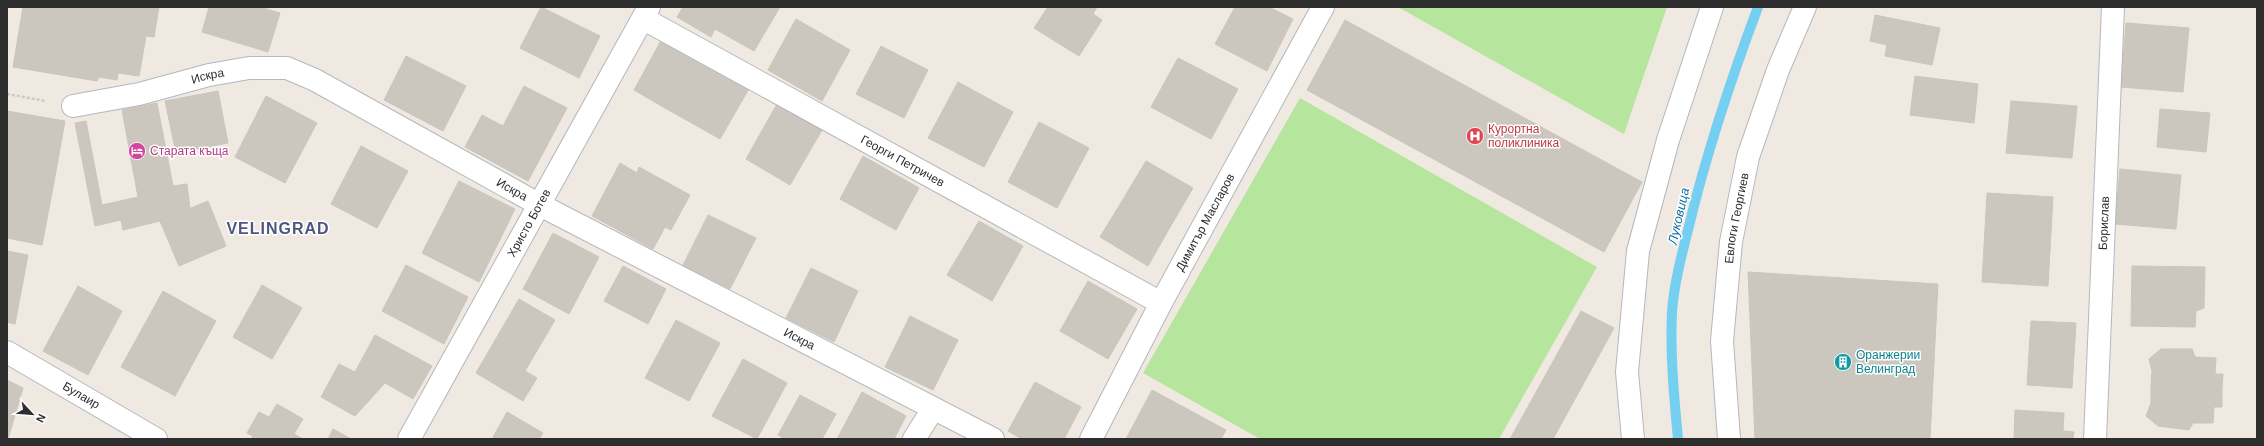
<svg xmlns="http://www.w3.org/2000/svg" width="2264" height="446" font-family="Arial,sans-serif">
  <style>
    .green { fill: #b6e59e }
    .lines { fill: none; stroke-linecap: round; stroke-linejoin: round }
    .stream { stroke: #75cff0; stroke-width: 10 }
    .building { fill: #cbc7bf; stroke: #cbc5ba }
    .minor-casing { stroke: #b4b7c1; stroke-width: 24 }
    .path { stroke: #c9c9c9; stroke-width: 2.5; stroke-dasharray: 3 2; stroke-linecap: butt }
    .minor { stroke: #fff; stroke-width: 22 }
    .labels { text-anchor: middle; stroke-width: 3; stroke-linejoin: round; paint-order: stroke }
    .street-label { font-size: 12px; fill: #2e2e2e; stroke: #fff }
    .health-label { font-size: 12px; fill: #be3a42; stroke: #fff; text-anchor: start }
    .hotel-label { font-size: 12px; fill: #b23c85; stroke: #fff; text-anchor: start }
    .culture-label { font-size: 12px; fill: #0d838f; stroke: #fff; text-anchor: start }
    .water-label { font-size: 13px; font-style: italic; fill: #0d6fa3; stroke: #fff }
    .district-label { font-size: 16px; font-weight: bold; letter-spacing: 1px; fill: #4d5680; stroke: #fff }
  </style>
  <rect width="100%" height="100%" fill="#efe9e1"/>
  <!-- green -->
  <path class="green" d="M1398,7H1667L1624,134Z
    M1300,98L1597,267L1499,439H1260L1143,373Z"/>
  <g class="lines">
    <!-- stream -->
    <path class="stream" d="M1678,439C1674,396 1670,355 1672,312C1674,283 1682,254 1689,226C1707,151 1731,79 1758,7"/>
  </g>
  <!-- building -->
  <path class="building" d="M23,7H159L154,37L146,36L139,76L118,73L117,80L99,77L97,81L13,67Z
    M209,7H260L280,13L268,52L202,32Z
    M541,7L600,36L579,78L520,48Z
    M683,7H780L754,51L715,29L711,37L677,17Z
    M1048,7H1097L1093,14L1102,20L1079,56L1034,28Z
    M1235,7H1269L1293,19L1267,71L1215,44Z
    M1875,15L1940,28L1932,65L1885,56L1887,45L1870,41Z
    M796,19L850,50L822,101L768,70Z
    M1345,20L1642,182L1604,252L1307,90Z
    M2126,23L2189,28L2183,92L2121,87Z
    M663,37L695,56L665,108L634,90Z
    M881,46L928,70L904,118L856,94Z
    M406,56L466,86L443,131L384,100Z
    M695,56L750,87L720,139L665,108Z
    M1178,58L1238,89L1211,139L1151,107Z
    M1915,76L1978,84L1974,123L1910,115Z
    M958,82L1013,112L984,167L928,138Z
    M524,86L567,108L528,181L465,147L482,115L503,126Z
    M218,91L228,143L176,153L165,101Z
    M266,96L317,123L285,183L235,157Z
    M2011,101L2077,106L2072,158L2006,153Z
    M157,103L173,186L187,184L190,209L160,221L123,230L121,220L95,226L75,123L86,121L102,205L138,197L122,110Z
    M777,104L822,130L790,185L746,159Z
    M2160,109L2210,113L2206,152L2157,147Z
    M7,111L65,121L54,182L7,173Z
    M1039,122L1089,148L1057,208L1008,182Z
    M361,146L408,171L377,228L331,204Z
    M863,156L919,188L896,230L840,199Z
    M1146,161L1193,188L1169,229L1122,201Z
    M620,163L637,173L639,167L690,195L671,230L665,227L653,249L592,216Z
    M2120,169L2181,175L2176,229L2115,224Z
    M7,173L54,182L47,219L7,211Z
    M459,181L515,209L479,282L422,253Z
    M1987,193L2053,197L2048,286L1982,282Z
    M208,201L226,246L179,266L160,221Z
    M1122,201L1169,229L1148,266L1100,237Z
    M7,211L47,219L42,245L7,238Z
    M708,215L756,238L730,289L683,265Z
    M979,221L1023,246L992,301L947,275Z
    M553,233L599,257L569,314L523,289Z
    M7,251L28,255L15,324L7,322Z
    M406,265L468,297L444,344L382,311Z
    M623,266L666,289L648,324L604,301Z
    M2132,266L2205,267L2204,308L2196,311L2195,327L2131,326Z
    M811,268L858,291L834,342L786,318Z
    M1748,272L1938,284L1930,439H1755Z
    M1088,281L1137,309L1108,359L1060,331Z
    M262,285L302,308L272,359L233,337Z
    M78,286L122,311L88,375L43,351Z
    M163,291L216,321L175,396L121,367Z
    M519,299L555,320L525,371L537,378L523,401L476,373Z
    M1581,311L1614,328L1553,439H1510Z
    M910,316L958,340L933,390L885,367Z
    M676,320L720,343L689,401L645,378Z
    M2031,321L2076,323L2072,388L2027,385Z
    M375,335L432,366L413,399L385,383L355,416L321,397L339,364L355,372Z
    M2161,349H2192L2195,357L2216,358L2215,374H2223L2222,390L2151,387L2152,371L2149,359Z
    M743,359L787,383L757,439L712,416Z
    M7,380L23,388L8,439H7Z
    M1035,382L1081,407L1064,439H1022L1008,431Z
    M2151,387L2222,390V407H2214L2213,423H2193L2189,430L2158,426L2146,416L2151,403Z
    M1152,390L1226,430L1221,439H1126Z
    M862,392L906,416L894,439H837Z
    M800,395L836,414L822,439H785L778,435Z
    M277,404L303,419L294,434L303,439H251L253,436L247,433L259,412L269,417Z
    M2015,410L2064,413L2063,431L2074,432L2073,439H2014Z
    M507,412L543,433L539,439H492Z
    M333,429L351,439H328Z"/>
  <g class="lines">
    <defs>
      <g id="minor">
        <path id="s1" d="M644,19L1161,303"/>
        <path id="s2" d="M73,106L139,94L209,75L249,68H287L315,80L540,205L993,439"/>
        <path id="s3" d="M7,352L156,439"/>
        <path id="s4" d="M409,439L649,7"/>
        <path d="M914,439L933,409"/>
        <path id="s5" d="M1091,439L1161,303L1323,7"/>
        <path d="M1633,439L1627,372L1638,251L1668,140L1712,7"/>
        <path id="s6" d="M1729,439L1722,341L1731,242L1748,157L1778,70L1805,7"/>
        <path id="s7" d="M2095,439L2113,7"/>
      </g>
    </defs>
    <!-- minor casing -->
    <use href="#minor" class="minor-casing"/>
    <!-- path -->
    <path class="path" d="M7,94L46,101"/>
    <!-- minor -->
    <use href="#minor" class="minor"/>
  </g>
  <!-- icons -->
  <defs>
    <symbol id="hospital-disc" viewBox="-11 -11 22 22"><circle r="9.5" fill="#e0444e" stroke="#fff"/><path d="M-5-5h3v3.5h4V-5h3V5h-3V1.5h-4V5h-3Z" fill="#fff"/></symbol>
    <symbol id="hotel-disc" viewBox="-11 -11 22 22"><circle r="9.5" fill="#d1479c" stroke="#fff"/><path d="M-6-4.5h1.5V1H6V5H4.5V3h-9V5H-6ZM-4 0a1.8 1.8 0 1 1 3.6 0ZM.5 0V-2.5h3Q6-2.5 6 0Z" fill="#fff"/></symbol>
    <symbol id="building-disc" viewBox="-11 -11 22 22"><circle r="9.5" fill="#0f9aa8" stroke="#fff"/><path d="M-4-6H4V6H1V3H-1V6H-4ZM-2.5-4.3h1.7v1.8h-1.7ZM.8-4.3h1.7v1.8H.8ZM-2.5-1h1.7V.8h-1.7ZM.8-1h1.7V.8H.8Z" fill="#fff"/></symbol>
  </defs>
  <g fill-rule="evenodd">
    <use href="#hospital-disc" x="1465" y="126" width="20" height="20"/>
    <use href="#hotel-disc" x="127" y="141" width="20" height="20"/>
    <use href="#building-disc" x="1833" y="352" width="20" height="20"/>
  </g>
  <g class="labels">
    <!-- street labels -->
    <g class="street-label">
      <text dy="4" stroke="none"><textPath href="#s2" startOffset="138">Искра</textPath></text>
      <text dy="4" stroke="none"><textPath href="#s1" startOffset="295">Георги Петричев</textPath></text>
      <text dy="4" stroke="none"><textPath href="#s2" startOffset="474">Искра</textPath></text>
      <text dy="4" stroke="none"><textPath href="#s6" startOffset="222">Евлоги Георгиев</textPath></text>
      <text dy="4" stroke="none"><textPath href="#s5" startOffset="245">Димитър Масларов</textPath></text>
      <text dy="4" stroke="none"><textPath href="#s4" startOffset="247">Христо Ботев</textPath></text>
      <text dy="4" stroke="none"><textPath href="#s7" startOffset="216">Борислав</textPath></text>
      <text dy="4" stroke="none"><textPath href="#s2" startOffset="798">Искра</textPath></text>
      <text dy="4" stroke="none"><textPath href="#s3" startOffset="86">Булаир</textPath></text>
    </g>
    <!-- health labels -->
    <g class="health-label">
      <text x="1488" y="133">Курортна<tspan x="1488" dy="14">поликлиника</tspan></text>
    </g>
    <!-- hotel labels -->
    <g class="hotel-label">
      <text x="150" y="155">Старата къща</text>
    </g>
    <!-- culture labels -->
    <g class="culture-label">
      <text x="1856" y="359">Оранжерии<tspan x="1856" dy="14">Велинград</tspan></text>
    </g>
    <!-- water labels -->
    <g class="water-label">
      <text transform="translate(1678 216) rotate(-77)" y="5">Луковица</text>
    </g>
    <!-- district labels -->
    <g class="district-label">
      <text x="278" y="234">VELINGRAD</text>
    </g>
  </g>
  <!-- border -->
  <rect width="2264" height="446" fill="none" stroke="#2e2e2e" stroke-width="16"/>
  <!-- north arrow -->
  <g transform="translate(32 414) rotate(116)" stroke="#ffffff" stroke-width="3" paint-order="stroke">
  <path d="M0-3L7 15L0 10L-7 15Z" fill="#2e2e2e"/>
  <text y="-6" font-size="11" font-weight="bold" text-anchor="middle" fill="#2e2e2e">N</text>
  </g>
</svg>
